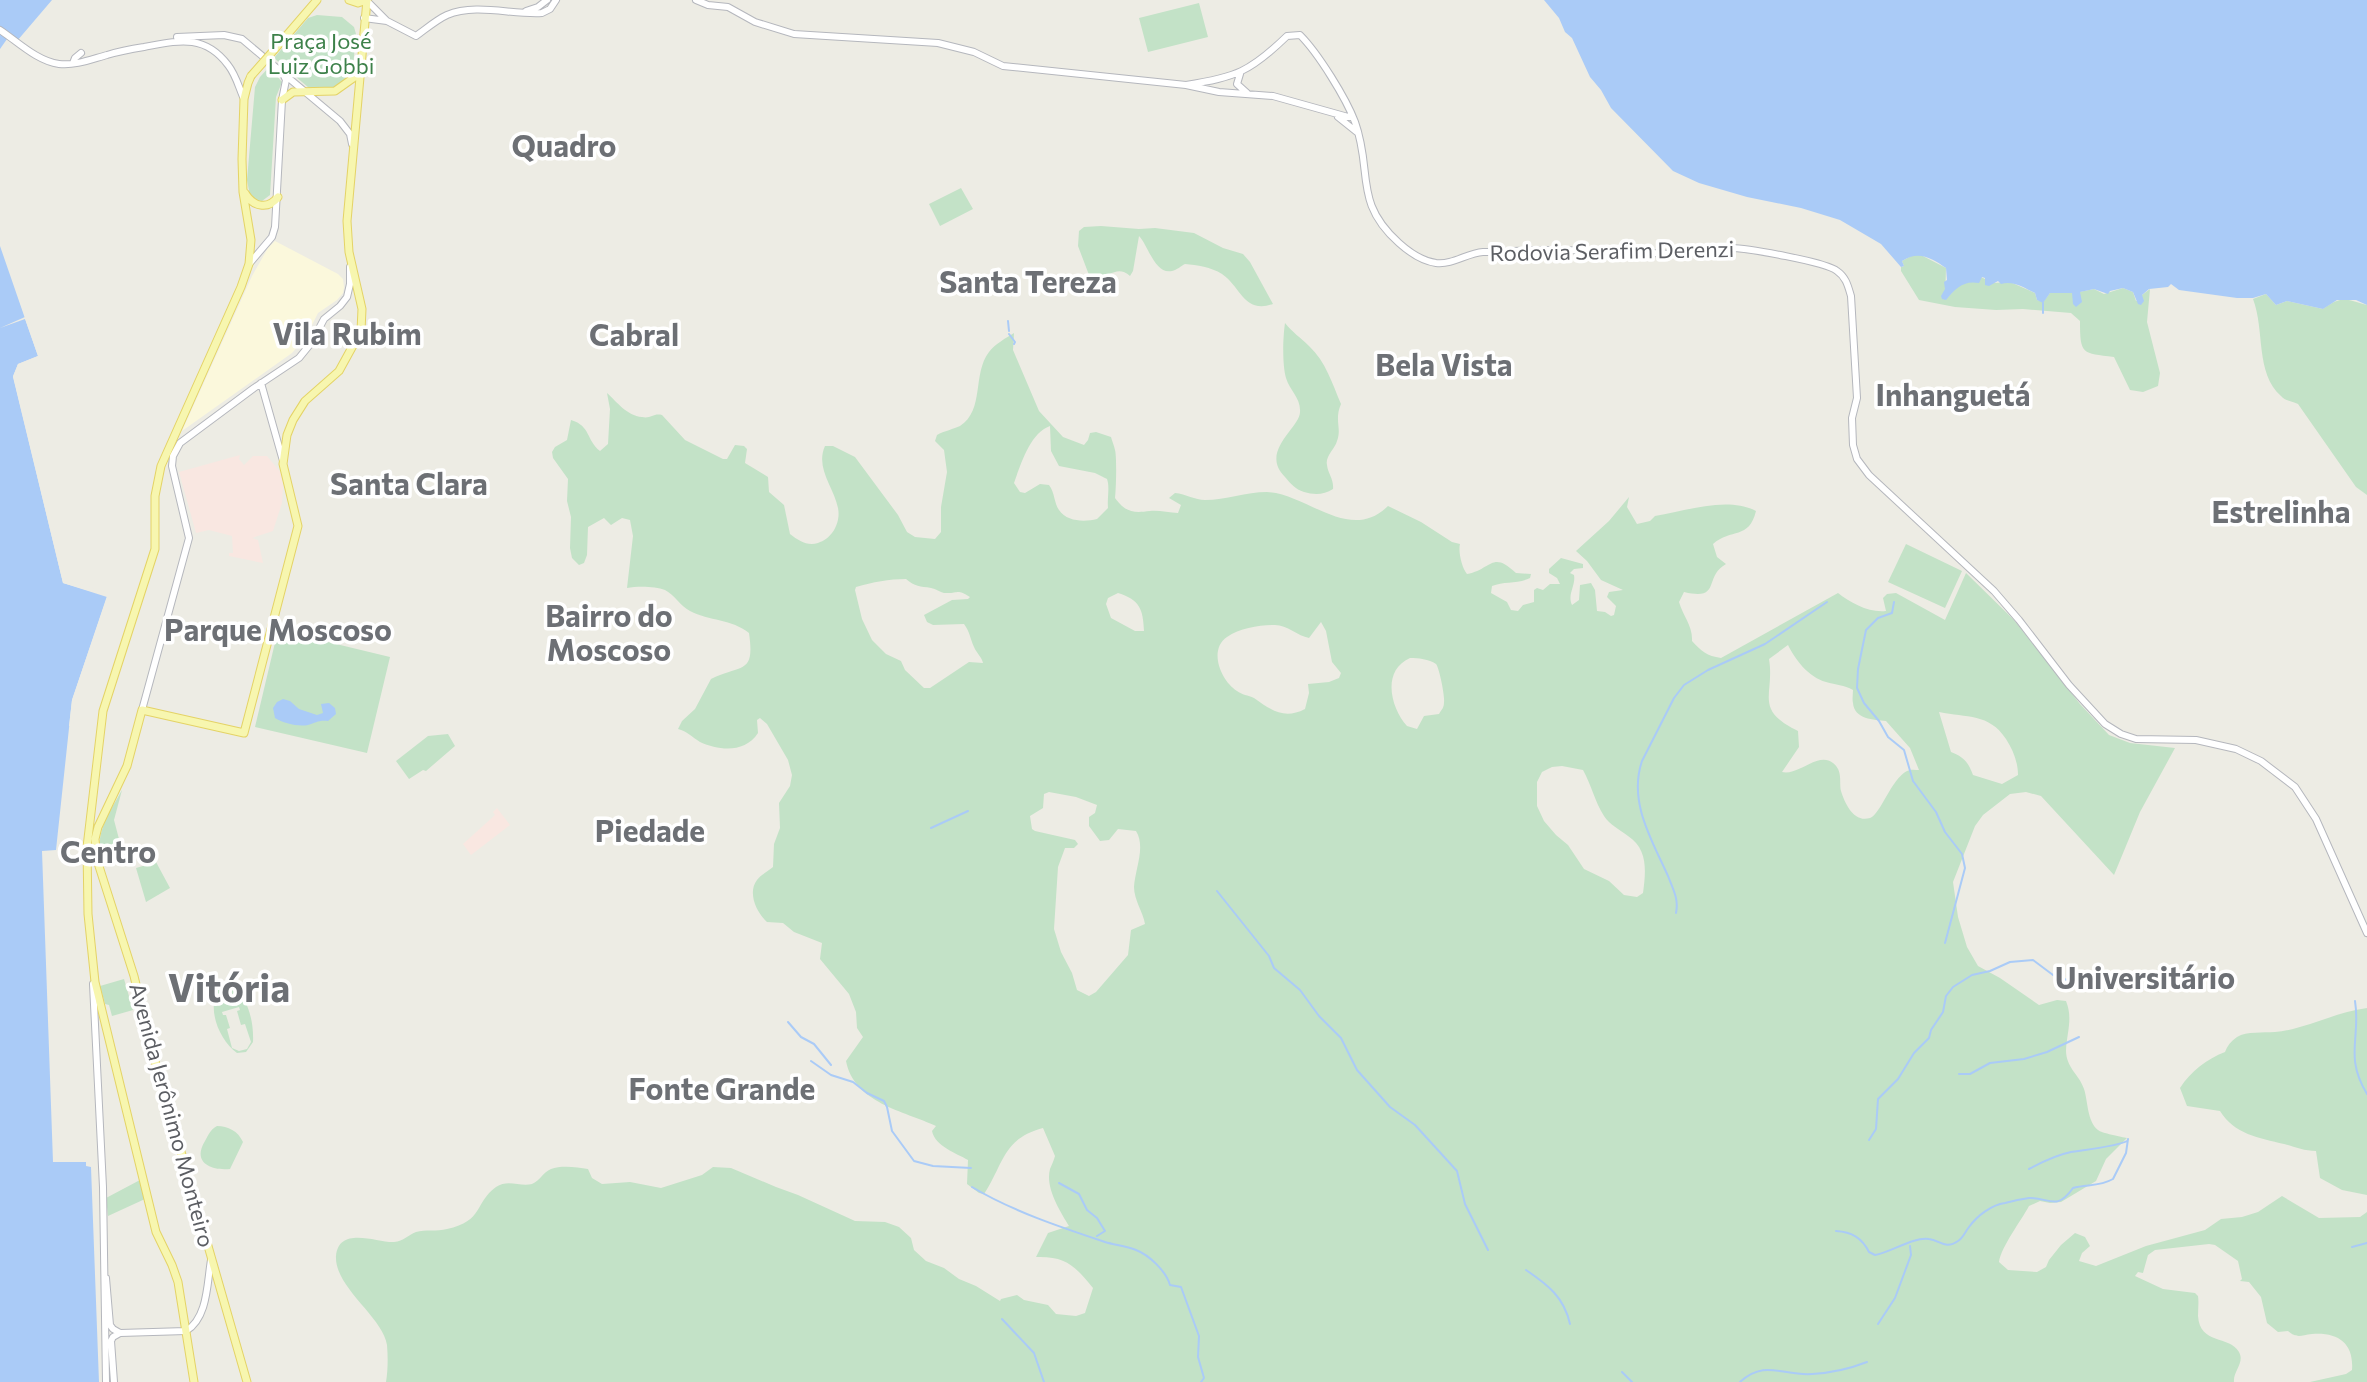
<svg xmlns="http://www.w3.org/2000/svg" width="2367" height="1382" font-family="Commissioner,sans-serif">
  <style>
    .commercial { fill: #fbf8dc }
    .medical { fill: #f9e7e1 }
    .green { fill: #c3e2c7; fill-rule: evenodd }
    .water { fill: #aacbf7 }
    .pier { fill: #edece4 }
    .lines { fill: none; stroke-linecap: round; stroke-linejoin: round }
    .stream { stroke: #aacbf7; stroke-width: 2 }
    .secondary-casing { stroke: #b5b7bd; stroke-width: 8 }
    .primary-casing { stroke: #e4d366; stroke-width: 9 }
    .secondary { stroke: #fff; stroke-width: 6 }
    .primary { stroke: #f7f6af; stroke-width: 7 }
    .primary-bridge-casing { stroke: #e4d366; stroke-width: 9; stroke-linecap: butt }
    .primary-bridge { stroke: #f7f6af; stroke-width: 7 }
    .labels { text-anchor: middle; stroke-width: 7; stroke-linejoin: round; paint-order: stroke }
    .park-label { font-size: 22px; fill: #3d814a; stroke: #fff }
    .street-label { font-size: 22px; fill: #5c5e63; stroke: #fff }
    .district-label { font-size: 30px; font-weight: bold; fill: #6d7075; stroke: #fff }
    .town-label { font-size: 38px; font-weight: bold; fill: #6d7075; stroke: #fff }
  </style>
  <rect width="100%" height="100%" fill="#edece4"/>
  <!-- commercial -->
  <path class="commercial" d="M275,241L338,274L343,279L344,287L343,293L337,300L318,313L306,337L292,353L182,431L252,276L268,248Z"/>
  <!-- medical -->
  <path class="medical" d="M240,455L239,459L244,465L253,456H267L281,473L283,487L282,503L273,531L252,538L258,540L263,563L229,556V553H233L232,536L209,530L196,533L179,472Z
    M497,808L510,825L471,855L463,844L495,815L493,812Z"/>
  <!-- green -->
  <path class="green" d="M1199,3L1208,37L1148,52L1139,18Z
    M317,15L342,17L354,27L356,34L353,67L348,78L333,88H309L274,58L308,18Z
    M269,67L282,82L276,97L270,195L262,201L256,200L250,196L247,180L255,87L260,77Z
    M961,188L973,209L940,226L929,204Z
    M1101,226L1139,229L1155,228L1194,233L1223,248L1243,254L1250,262L1273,304C1244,314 1241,287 1222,274C1211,267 1197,265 1185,264C1181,266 1177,270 1172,271C1155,275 1148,245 1139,236L1133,271L1130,276C1118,265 1110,276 1098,278L1089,275L1078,246L1079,231L1084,227Z
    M1913,255H1921L1946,268L1945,300L1959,285L1981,277L1993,283L2010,282L2035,293L2037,300L2043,302L2050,293L2068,292L2079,295V292L2094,289L2104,294L2123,288L2133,292L2136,301L2142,298V295L2150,289L2147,322L2160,373L2158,386L2143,392L2130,390L2114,357C2082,353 2080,355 2080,321L2071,313L2023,309L1996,310L1955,307L1919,300L1901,271V267L1904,266L1902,261Z
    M2266,294L2276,305L2287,301L2323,309C2344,294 2346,300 2367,305V495L2356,487L2298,404C2292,401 2285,401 2281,396C2255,373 2265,330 2253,299Z
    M1285,323C1292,332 1301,338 1309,346C1326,362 1332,383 1341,404C1334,420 1342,428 1337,441C1335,449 1325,456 1327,465C1328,474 1334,479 1333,489C1324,495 1314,495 1304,492C1295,489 1291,484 1285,477C1259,451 1300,428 1300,412C1301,398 1290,391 1286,378C1282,364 1283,337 1285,323Z
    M1014,333L1013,350L1039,411L1063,437L1084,445L1088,440L1090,433L1096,432L1111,437C1112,441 1114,445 1115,450C1117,457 1116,491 1115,498C1126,513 1134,513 1150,511C1159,510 1169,513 1178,513L1181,505L1169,498L1175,493C1186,494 1195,500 1205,500C1226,500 1246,492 1267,492C1306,493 1350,544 1388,506L1421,522L1452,542L1460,544C1458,552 1462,568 1467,574C1492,569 1492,550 1516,573L1531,574L1530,578C1518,584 1504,581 1492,586L1491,593L1507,602L1511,610L1518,611L1523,605L1534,602V590L1537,588L1543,590L1550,584H1560L1557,578L1549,573V569L1561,558L1583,564V568L1574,569L1570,573L1574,575C1576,586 1567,594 1572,605L1579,600L1580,585L1591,583L1595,590L1597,611L1605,612L1611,616L1614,615L1616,606L1607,597L1609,592L1623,590L1601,580L1587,561L1576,551L1609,521L1629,497L1627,507L1637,524L1650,521L1655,516C1686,511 1727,496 1756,511C1749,540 1731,528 1713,544L1717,557L1726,564C1703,577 1722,601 1684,592L1679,602C1683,616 1693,626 1692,641C1701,651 1707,656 1721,658L1838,593C1851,603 1869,613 1886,611L1883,598L1887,594L1896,593L1945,620L1966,573L2014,620L2080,704L2109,735L2130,743L2175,748L2140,812L2114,875L2041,796L2026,792L2010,794L1983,815L1975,826L1953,882L1958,917L1967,947L1978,966L2000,978L2039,1005L2057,1000L2066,1001C2073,1018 2067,1032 2066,1050C2066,1068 2079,1074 2084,1089C2088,1101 2087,1121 2098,1130C2101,1133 2122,1137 2127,1138L2106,1159L2096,1181L2061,1202L2050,1203L2040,1201L2029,1206C2021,1221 2001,1247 1999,1262L2008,1270L2037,1272L2046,1267L2049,1260L2061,1245L2075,1233L2085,1237L2090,1246L2082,1253L2079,1261L2096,1266L2146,1246L2205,1230L2221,1219L2242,1217L2258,1212L2282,1196L2319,1218L2360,1217L2367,1212V1382H2310L2346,1374L2352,1370C2354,1343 2338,1332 2312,1334C2301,1335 2297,1339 2288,1331L2278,1332L2267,1323L2261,1297L2249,1282L2240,1281L2242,1279L2238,1261L2215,1245L2209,1244L2155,1250L2148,1255L2143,1273L2138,1272L2135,1276L2163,1289L2195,1293L2198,1296C2199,1303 2198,1309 2198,1316C2200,1345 2229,1335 2239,1352C2245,1363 2233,1371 2234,1382H386C388,1370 388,1357 387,1345C383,1317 334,1287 336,1256C339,1225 378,1243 394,1242C404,1241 408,1235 416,1232C425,1229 437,1232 447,1229C484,1221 474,1203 496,1187C508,1179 520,1187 532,1184C540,1181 543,1172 551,1169C561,1165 577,1167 588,1169L592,1178L602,1184L630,1182L661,1188L702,1175L713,1167L731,1168L776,1187L798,1195L855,1221L885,1222L899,1227L911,1238L914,1250L926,1261L944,1268L959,1279L976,1286L1000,1301L1001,1299L1017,1295L1024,1300L1048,1305L1056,1314L1076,1316L1085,1313L1093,1288C1075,1266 1066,1256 1036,1257L1048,1233L1069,1226C1060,1211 1045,1188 1050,1169C1052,1164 1054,1160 1055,1156L1043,1128C1002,1139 1004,1164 984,1194L979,1193L967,1184L968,1160C956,1153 935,1146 932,1131L936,1126C904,1111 854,1103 846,1061L863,1037L857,1028L856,1012L849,994L820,959L822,943L794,932L783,923L767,922C757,913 747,893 757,880C761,875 768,871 773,867L774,844L780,828L779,803L790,786L792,775L788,760L767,724L760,718L757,720L758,733C745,753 720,751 700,742C692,737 687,731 678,729L682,721L695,709L711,679C742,664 755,675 749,633C732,619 709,621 690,611C680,606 675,595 665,590C655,586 637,586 627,588L633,536L630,520L622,518L611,525L604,518L588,527L587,555L584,563L579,565L572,558L570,548L571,517L567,501L568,479L553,458L552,452L555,447L567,440L571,420C591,426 586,440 600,451L608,444L610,409L607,393C616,401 627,416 642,417C651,419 653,413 662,415L685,440L723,459H727L735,445L744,446L747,449L745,463L768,477L769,492L784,505L790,534C799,541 807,546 818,543C832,539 841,523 838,508C834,487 815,468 825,446H833L855,457L898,515L907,532L915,537L935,539L941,532V507L947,472L944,450L935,441L937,435C944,431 954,429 960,426C985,410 972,374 989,352C995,344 1006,338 1014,333ZM1050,426L1051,451L1059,466L1095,473L1107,479C1110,487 1107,498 1108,508L1097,519C1085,522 1067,522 1059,510C1054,503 1055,493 1049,485L1040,484L1025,493L1020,492L1014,483C1021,464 1030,433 1050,426ZM906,579C915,587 920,586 931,588C936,589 940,592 944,593C959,594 956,588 970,597L968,599L952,600L924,615L927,622L933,625L964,624C970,632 970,638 974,647C977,654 982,657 983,663L969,662L930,688H924L905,670L901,661L886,654L872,640L862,619L855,590L856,587C873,582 889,579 906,579ZM1118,593C1140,600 1143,609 1144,631H1135L1111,618L1106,604L1108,598ZM1321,622L1326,631L1332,662L1341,673L1339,678L1329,682L1308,684L1309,693L1305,709C1284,720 1271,710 1254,698C1248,695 1242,695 1237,691C1221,681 1208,650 1227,637C1240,628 1260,625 1275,625C1287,625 1298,636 1309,638ZM1788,645C1795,659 1808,677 1826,682C1836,685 1844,685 1853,690C1853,694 1852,699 1853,703C1854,719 1874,720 1886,721L1910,748L1919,770C1915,770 1911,769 1907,771C1891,779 1881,814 1870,818C1854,823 1845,804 1841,791C1839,781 1843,771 1833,763C1818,751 1799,776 1782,772L1799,747L1798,731C1753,709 1775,695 1769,659ZM1410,658C1418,658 1429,659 1436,664C1439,667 1445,696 1444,702C1444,708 1442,709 1439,714L1424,716L1417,729L1407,726C1391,708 1381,671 1410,658ZM1939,712C1967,718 1989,713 2006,739C2013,750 2018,762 2018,775L2002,784L1973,775C1968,762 1964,757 1951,752ZM1562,766L1583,770C1591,784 1595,802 1604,816C1610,825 1619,829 1628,836C1648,849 1646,871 1643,893L1637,897L1624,895L1609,881L1584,869L1568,845L1556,835L1544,821L1537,806V782L1542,772L1552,767ZM1049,792L1076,797L1097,805L1095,813L1089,817V826L1100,841L1109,840L1118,829L1136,831C1146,847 1135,869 1134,887C1134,900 1143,912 1145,924L1131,930L1128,955L1096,992L1089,996L1077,990L1072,973L1061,952L1054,929L1058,867L1065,848H1074L1078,844L1075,840L1035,831L1032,829L1030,816L1043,808L1044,794Z
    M1906,544L1962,571L1945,608L1888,582Z
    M278,630L390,657L367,753L255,727Z
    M448,734L455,746L426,771L423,770L409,779L396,761L428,736Z
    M122,790L114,820L124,858L101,864C95,832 107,817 122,790Z
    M156,862L170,888L146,902L136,868Z
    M124,979L133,1010L112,1016L109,1005L105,1004L100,986Z
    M228,985C248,993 254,1022 253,1042L246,1052L237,1053C219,1040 206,1008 219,988ZM239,1007L240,1010L237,1011L241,1025L245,1024L251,1042L247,1049L239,1051L232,1048L227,1029L230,1028L226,1015H223L222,1012Z
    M2367,1008V1195L2342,1190L2320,1178L2316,1151C2304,1151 2295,1147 2284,1144C2259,1138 2234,1134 2220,1111L2187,1106L2180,1088C2191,1071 2207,1059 2225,1052C2227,1046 2231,1041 2237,1037C2247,1031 2263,1033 2275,1032C2307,1029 2335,1012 2367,1008Z
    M217,1126C228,1126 238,1131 243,1142L230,1169C210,1171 192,1162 205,1141C209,1134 210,1130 217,1126Z
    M140,1180L145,1199L108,1216L106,1198Z"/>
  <!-- water -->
  <path class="water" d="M0,0H52L17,41L7,39L0,49Z
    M1544,0H2367V305L2356,300H2337L2323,309L2287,301L2276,305L2266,294L2253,298H2237L2179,290L2171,284L2168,287L2149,289L2142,295L2144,301L2141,305L2138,304L2133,292L2123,288L2110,291L2108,294L2094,289L2080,292L2082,302L2076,307L2073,304L2072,293H2050L2043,303L2037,300L2035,293C2025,288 2013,280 2001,284L1998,281L1989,286L1985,285V278L1982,277L1979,283C1963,280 1955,289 1946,300L1942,299L1941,296L1945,289L1944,282L1947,280L1946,268C1932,258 1918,250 1902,261L1904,266L1901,267L1881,244L1840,220L1801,208L1747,197L1699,183L1673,171L1611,108L1601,90L1590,77L1572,38L1565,32L1559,18Z
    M0,246L38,356L18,364L13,377L63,583L107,596L72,700L56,850L42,851L53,1162H86V1166L91,1167L99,1382H0Z
    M283,699L290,701L299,709L317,715L323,713L321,704L329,703L335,708L336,714L328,721C318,720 316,723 308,725C298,727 283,723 275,718L273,708L277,702Z"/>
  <!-- pier -->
  <path class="pier" d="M0,242L4,244L42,356L41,360L21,367L17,377L67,580L109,593L111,596L76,701L73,726H69L72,700L107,597L63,583L13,376L18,364L38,356L25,319L0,328L25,317Z"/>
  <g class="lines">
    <!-- stream -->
    <path class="stream" d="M2043,303V313
      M1008,321L1009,331
      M1009,334L1015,342L1014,344
      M1894,602L1892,613L1878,618L1866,630L1858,669L1857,688L1864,703L1879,721L1888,737L1904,750L1913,781L1936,812L1945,832L1962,854L1965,868L1945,943
      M931,828L968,811
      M1217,891L1269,956L1274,968L1300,990L1319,1016L1341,1038L1357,1070L1390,1107L1415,1125L1457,1171L1465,1204L1488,1250
      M1676,913C1679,899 1673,889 1668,876C1652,840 1628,802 1642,761L1674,698L1684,685L1708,670L1765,644L1827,602
      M2355,1001C2361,1038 2344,1056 2367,1094
      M788,1022L801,1037L814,1044L831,1065
      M811,1061L831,1075L853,1082L867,1093L884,1101L887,1107L892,1131L914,1161L933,1166L971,1168
      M1959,1074H1970L1990,1063L2024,1059L2047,1052L2079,1037
      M1869,1140L1876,1129L1878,1099L1898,1079L1914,1053L1929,1038L1931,1030L1943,1012L1946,996L1953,987L1972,975L1990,971L2010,962L2033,960L2053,975L2067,980H2076
      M2029,1169C2042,1162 2056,1155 2071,1152C2083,1150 2119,1146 2127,1141
      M1059,1183L1079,1194L1087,1210L1097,1218L1105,1231L1097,1236
      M972,1187C1012,1211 1060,1227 1105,1242C1115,1245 1126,1246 1136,1250C1149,1255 1166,1271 1170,1285L1181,1287L1199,1336L1198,1357L1204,1378L1201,1382
      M1836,1231C1852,1232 1862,1238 1869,1252L1875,1255C1892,1252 1912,1237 1929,1239C1940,1240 1945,1250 1958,1241C1963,1238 1965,1232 1969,1227C1977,1216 1991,1205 2005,1203C2012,1201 2022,1199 2029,1198C2049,1197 2056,1212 2073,1188C2087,1184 2099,1187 2113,1179L2126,1153L2128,1139
      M2352,1247L2367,1243
      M1526,1270C1548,1285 1564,1297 1570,1324
      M1002,1319L1034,1353L1044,1382
      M1878,1324L1895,1298L1911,1255L1910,1246
      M1622,1372L1632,1382
      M1740,1382C1765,1359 1782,1376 1812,1374C1831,1373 1849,1369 1867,1362"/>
    <defs>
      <path id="secondary" d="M696,0L708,5L728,7L755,22L794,34L938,43L974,52L1003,66L1186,85L1219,92L1273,96L1348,117L1352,116
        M367,1L387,21
        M526,11L538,7L547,0
        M364,18L387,21L416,36C426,29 436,20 447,15C476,3 512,15 542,13L550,9L556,0
        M0,30C18,42 37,61 59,64C75,66 92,59 107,55C120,51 131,49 144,47C177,41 204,33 228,65C236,75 239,88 244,99
        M177,37L224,35L242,39L340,121L350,134L352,144
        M73,63L75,58L81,53
        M1240,74L1237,84L1247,93
        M1186,85C1236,77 1250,72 1287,36L1300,35C1318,53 1346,98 1355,122C1373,172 1353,202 1399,243C1409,252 1422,261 1436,263C1453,265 1467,253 1483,252C1503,252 1523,250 1543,250C1588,249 1632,253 1677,254C1695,254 1713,249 1731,248C1747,248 1826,262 1837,271C1846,277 1848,286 1851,296L1857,398L1852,418L1853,445L1857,459L1869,475L1994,591L2019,620L2069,685L2105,724L2121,734L2136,739L2196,740L2236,749L2261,761L2295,787L2316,819L2367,933
        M1338,117L1358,133
        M249,264L272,237L275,227L282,100L286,80L283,74
        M261,383L283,461
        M142,710L189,538L172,466L173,456L180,443L254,388L299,358L312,342L324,319L340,306L347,297L350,284V267
        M93,984L103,1187L106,1382
        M106,1278L110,1325L113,1329L120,1333
        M120,1333L186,1331C208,1318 207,1283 211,1260
        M114,1382L111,1341L113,1337L120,1333"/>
      <path id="primary" d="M349,0L358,3L367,0
        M274,50L317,0
        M282,100L293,92L335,91L359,74
        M245,193C253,207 268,210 278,197
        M194,1382L178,1282L172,1265L156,1232L95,982L88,914L87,847L103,711L155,549V496L161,466L241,287L249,264L251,240L243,192L242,159L244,99L248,83L251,76
        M247,1382L151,1047L134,976L97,860L95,839L98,827L127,766L142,710L244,733L298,526L283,464L287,435L293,420L305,401L339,371L361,331L362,309L349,252L347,221L367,0"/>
    </defs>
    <!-- secondary casing -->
    <use href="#secondary" class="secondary-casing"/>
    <!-- primary casing -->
    <use href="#primary" class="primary-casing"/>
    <!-- secondary -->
    <use href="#secondary" class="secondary"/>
    <!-- primary -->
    <use href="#primary" class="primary"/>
    <defs>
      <path id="primary-bridge" d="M251,76L274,50"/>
    </defs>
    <!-- primary-bridge casing -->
    <use href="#primary-bridge" class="primary-bridge-casing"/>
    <!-- primary-bridge -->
    <use href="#primary-bridge" class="primary-bridge"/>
  </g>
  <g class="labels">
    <!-- park labels -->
    <g class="park-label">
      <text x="321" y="49">Praça José<tspan x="321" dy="25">Luiz Gobbi</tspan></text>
    </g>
    <!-- street labels -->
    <g class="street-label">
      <text transform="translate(1612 251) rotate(-1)" y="8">Rodovia Serafim Derenzi</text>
      <text transform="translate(172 1115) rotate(75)" y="8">Avenida Jerônimo Monteiro</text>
    </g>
    <!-- district labels -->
    <g class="district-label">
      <text x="564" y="157">Quadro</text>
      <text x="1028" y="293">Santa Tereza</text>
      <text x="347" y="345">Vila Rubim</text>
      <text x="634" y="346">Cabral</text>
      <text x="1444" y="376">Bela Vista</text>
      <text x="1953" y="406">Inhanguetá</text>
      <text x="409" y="495">Santa Clara</text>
      <text x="2281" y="523">Estrelinha</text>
      <text x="609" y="627">Bairro do<tspan x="609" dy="34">Moscoso</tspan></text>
      <text x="278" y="641">Parque Moscoso</text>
      <text x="650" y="842">Piedade</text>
      <text x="108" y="863">Centro</text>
      <text x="2145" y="989">Universitário</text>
      <text x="722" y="1100">Fonte Grande</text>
    </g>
    <!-- town labels -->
    <g class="town-label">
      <text x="229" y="1002">Vitória</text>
    </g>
  </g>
</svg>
